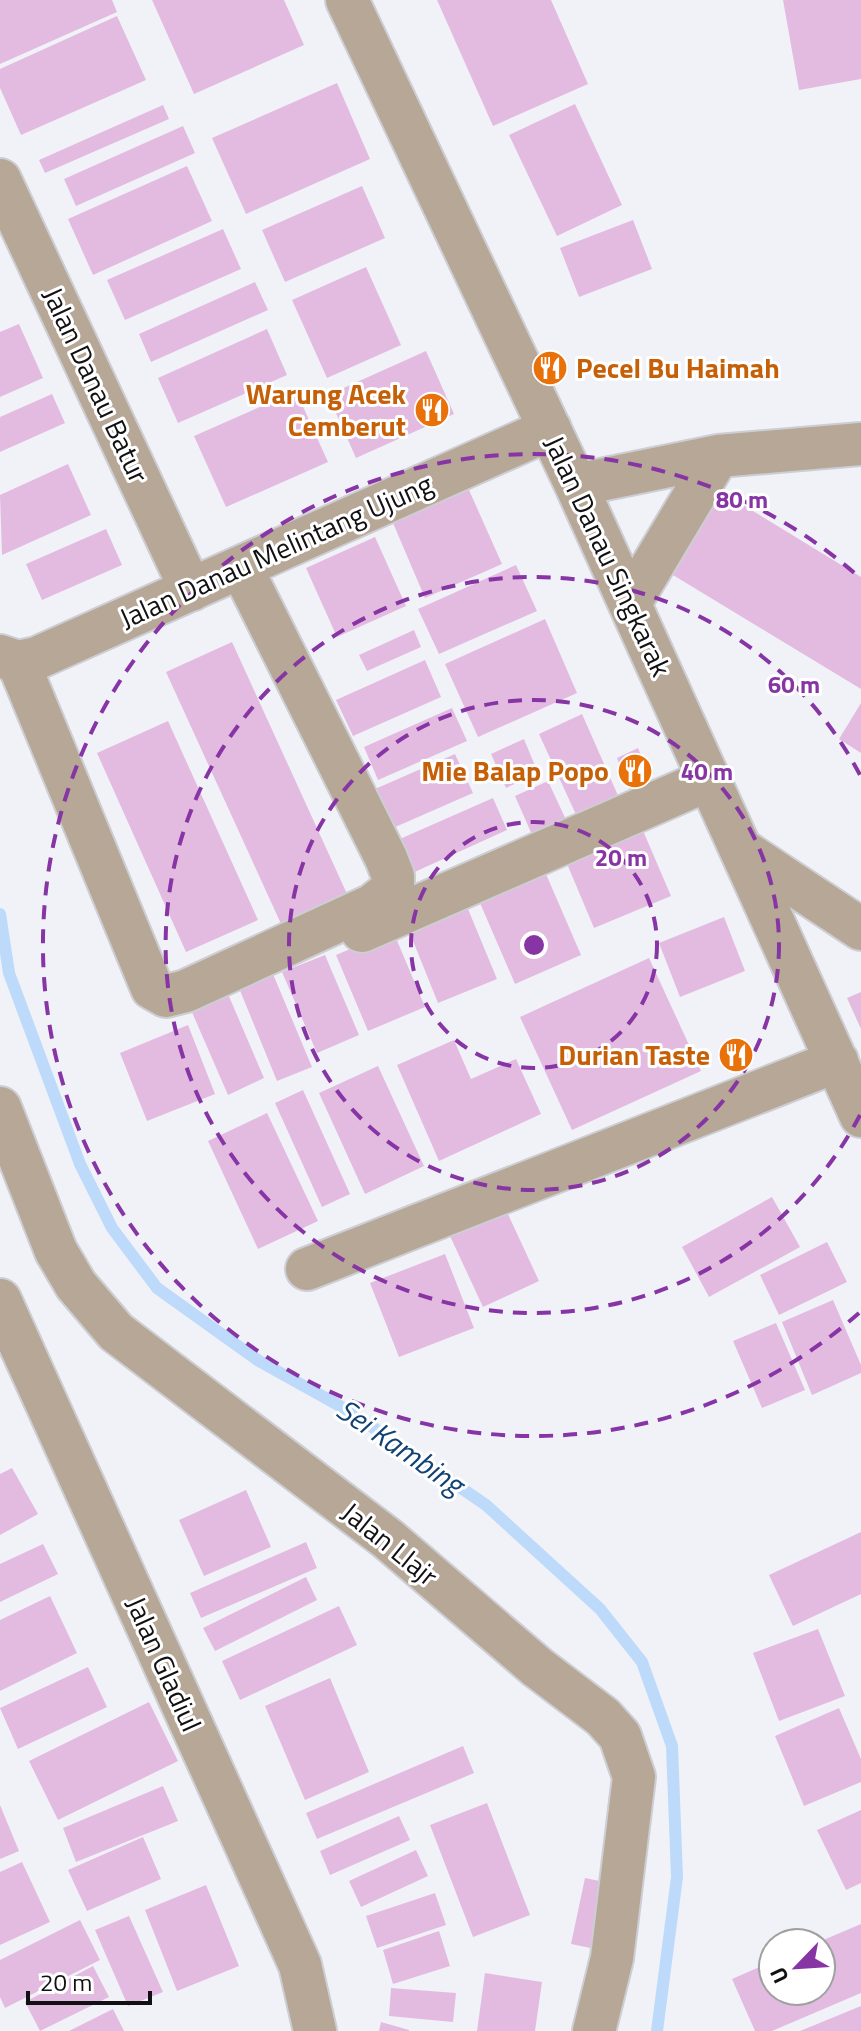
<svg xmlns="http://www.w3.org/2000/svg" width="861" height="2031" font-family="'Titillium Web',sans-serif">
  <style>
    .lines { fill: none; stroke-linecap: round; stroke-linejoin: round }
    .stream { stroke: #bedafa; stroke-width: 12 }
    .building { fill: #e3bbe0 }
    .minor-casing { stroke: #cdced3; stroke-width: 46 }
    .minor { stroke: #b6a796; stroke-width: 42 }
    .ring { fill: none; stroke: #8735a4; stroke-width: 4; stroke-dasharray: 14 10 }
    .labels { text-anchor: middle; stroke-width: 6; stroke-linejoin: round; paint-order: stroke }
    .food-label { font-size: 28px; font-weight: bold; fill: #c56008; stroke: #fff; text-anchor: end }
    .street-label { font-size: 28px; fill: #111113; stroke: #fff }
    .water-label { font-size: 30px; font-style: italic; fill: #124273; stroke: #fff }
    .centre { fill: #8735a4; stroke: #fff; stroke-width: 4 }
    .ring-label { font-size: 24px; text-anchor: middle; font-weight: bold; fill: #8735a4; stroke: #fff; stroke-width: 6; stroke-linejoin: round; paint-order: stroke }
  </style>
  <rect width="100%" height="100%" fill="#f1f2f8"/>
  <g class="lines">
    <!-- stream -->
    <path class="stream" d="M0,914L9,973L80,1164L112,1228L157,1288L259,1361L349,1411L486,1505L600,1609L642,1662L672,1746L677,1877L657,2031"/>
  </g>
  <!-- building -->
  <path class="building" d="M0,0H112L117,12L0,64Z
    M152,0H284L304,45L194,94Z
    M437,0H551L588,84L493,126Z
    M783,0H861V79L799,90Z
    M117,16L146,80L21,135L0,88V69Z
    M337,83L370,159L246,214L212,138Z
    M575,104L622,205L557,236L509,135Z
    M163,105L169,119L45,173L39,160Z
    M183,126L195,153L76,206L64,179Z
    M187,166L212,221L93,275L68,219Z
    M362,186L385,238L285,282L262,230Z
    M633,220L652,269L579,297L560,248Z
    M223,229L241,269L125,320L107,280Z
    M366,267L401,345L327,378L292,300Z
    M255,282L268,310L151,362L139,334Z
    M19,324L43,378L0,397V332Z
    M267,329L287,375L178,423L158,378Z
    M426,351L454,414L356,458L328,395Z
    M296,391L328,462L226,507L194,436Z
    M52,394L65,423L0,452V417Z
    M68,464L91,515L2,555L0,495Z
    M717,489L861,577V689L668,572Z
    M469,490L502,564L425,598L393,523Z
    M106,529L122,565L42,600L26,564Z
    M375,537L406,606L337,637L306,568Z
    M516,565L537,611L439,654L418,609Z
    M545,619L577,693L478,737L445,664Z
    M414,630L421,647L367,671L359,655Z
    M232,642L348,896L282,926L166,672Z
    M425,660L441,697L353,736L336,700Z
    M861,703V753L839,739Z
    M452,708L467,741L378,780L364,747Z
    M582,714L620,800L578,819L539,734Z
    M168,721L258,920L186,952L97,753Z
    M524,739L538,773L506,788L491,754Z
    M638,748L653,784L631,793L617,758Z
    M455,754L473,793L393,828L375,789Z
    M548,781L567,822L533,837L515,796Z
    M493,798L507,830L408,875L393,842Z
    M638,819L671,896L594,928L562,852Z
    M546,874L581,955L515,984L480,903Z
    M463,897L497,979L438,1003L405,921Z
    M724,917L745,971L680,997L659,943Z
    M393,931L425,1007L368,1031L336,955Z
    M325,955L359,1035L317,1053L282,972Z
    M649,958L701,1071L572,1130L520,1017Z
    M273,974L312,1067L277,1081L239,988Z
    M861,992V1029L847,998Z
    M228,994L264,1078L228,1095L191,1010Z
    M188,1025L215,1094L147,1121L120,1053Z
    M454,1040L471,1079L516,1059L541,1114L439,1161L397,1065Z
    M378,1066L424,1166L365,1194L319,1093Z
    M303,1090L350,1194L322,1207L275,1103Z
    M267,1113L318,1221L258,1249L208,1141Z
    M772,1197L800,1247L709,1297L682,1247Z
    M506,1210L539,1281L483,1307L450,1236Z
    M827,1242L847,1282L779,1315L760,1275Z
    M445,1254L474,1328L399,1357L370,1283Z
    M833,1300L861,1365V1373L812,1395L782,1322Z
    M776,1323L805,1390L762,1408L733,1341Z
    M12,1468L38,1514L0,1535V1474Z
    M246,1490L271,1547L204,1576L179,1520Z
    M861,1532V1594L793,1626L769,1575Z
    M306,1542L317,1568L201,1618L190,1593Z
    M43,1544L58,1574L0,1602V1564Z
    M306,1577L317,1600L215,1651L203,1628Z
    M50,1596L77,1653L0,1691V1620Z
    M339,1606L357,1645L240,1700L222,1661Z
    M818,1629L845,1696L779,1721L753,1653Z
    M88,1667L107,1707L18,1749L0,1708Z
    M330,1678L369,1772L305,1800L265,1706Z
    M149,1702L178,1761L58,1820L29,1761Z
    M839,1708L861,1759V1782L804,1806L775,1736Z
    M463,1746L474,1773L317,1839L306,1813Z
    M163,1786L178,1821L76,1862L63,1828Z
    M487,1803L530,1915L473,1937L430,1825Z
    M0,1805L19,1851L0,1859Z
    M861,1810V1883L846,1890L817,1830Z
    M399,1816L410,1840L330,1875L320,1851Z
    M143,1837L161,1879L87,1911L68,1870Z
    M416,1850L428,1876L361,1907L349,1881Z
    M22,1862L50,1922L0,1945V1872Z
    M585,1878L614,1884L600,1950L571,1944Z
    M206,1885L239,1966L177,1991L145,1910Z
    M435,1893L446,1925L377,1948L366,1916Z
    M129,1916L163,1992L128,2006L95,1930Z
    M80,1920L100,1960L5,2008L0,1997V1960Z
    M861,1924V1993L772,2031H755L732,1979L773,1961V1991H821V1941Z
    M439,1931L450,1966L393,1984L383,1950Z
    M93,1966L109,1997L40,2031L25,2002Z
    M485,1973L542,1982L535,2031H477Z
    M391,1988L456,1993L453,2022L389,2016Z
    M861,2006V2031H800Z
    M113,2009L124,2031H69Z
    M381,2022L409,2030V2031H379Z"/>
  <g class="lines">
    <defs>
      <path id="minor" d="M347,0L576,485L861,1116
        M0,180L191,590
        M576,485L718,456L861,444
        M630,603L718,456
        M0,656L18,662L37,658L550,429
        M18,662L152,988L166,996L186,991L373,905L393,889V876L386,858L242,569
        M742,850L861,929
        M362,931L710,779
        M0,1108L56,1251L76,1285L116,1332L388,1539L537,1667L603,1717L620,1736L634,1777L612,1958L594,2031
        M307,1269L837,1061
        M0,1300L300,1965L315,2031"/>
    </defs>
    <!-- minor casing -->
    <use href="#minor" class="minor-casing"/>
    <!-- minor -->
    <use href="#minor" class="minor"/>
  </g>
  <!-- distance rings -->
  <g class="ring">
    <circle cx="534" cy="945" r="123"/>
    <circle cx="534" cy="945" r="245"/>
    <path d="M860 1115A368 368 0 1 1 860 775"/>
    <path d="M859 1313A491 491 0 1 1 859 577"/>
  </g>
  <!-- icons -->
  <defs>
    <symbol id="restaurant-disc" viewBox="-11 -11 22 22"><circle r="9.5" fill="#e8710a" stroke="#fff"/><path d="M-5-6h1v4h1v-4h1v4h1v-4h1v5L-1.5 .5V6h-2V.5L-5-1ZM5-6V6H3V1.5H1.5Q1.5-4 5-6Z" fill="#fff"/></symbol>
  </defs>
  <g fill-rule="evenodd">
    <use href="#restaurant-disc" x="530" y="348" width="40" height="40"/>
    <use href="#restaurant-disc" x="412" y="390" width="40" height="40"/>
    <use href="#restaurant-disc" x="615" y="751" width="40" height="40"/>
    <use href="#restaurant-disc" x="716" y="1035" width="40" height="40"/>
  </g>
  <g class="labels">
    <!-- food labels -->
    <g class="food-label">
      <text x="576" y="378" text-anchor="start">Pecel Bu Haimah</text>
      <text x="406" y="404">Warung Acek<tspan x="406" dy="32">Cemberut</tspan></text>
      <text x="609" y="781">Mie Balap Popo</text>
      <text x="710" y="1065">Durian Taste</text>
    </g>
    <!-- street labels -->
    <g class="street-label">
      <text transform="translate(96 385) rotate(65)" y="10">Jalan Danau Batur</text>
      <text transform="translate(276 551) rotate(-24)" y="10">Jalan Danau Melintang Ujung</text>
      <text transform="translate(608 556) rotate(65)" y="10">Jalan Danau Singkarak</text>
      <text transform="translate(390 1544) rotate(39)" y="10">Jalan Llajr</text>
      <text transform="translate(164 1664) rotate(66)" y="10">Jalan Gladiul</text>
    </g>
    <!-- water labels -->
    <g class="water-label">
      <text transform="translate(400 1447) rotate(34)" y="10">Sei Kambing</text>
    </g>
  </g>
  <circle cx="534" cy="945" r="12" class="centre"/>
  <g class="ring-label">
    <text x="742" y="508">80 m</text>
    <text x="794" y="693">60 m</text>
    <text x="707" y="780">40 m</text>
    <text x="621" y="866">20 m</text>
  </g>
  <!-- north arrow -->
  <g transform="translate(797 1967) rotate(245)"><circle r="38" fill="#ffffff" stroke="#a0a0a1" stroke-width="2"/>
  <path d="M0-6L14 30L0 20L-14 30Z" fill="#8735a4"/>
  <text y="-12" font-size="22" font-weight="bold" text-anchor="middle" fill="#111113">U</text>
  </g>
  <!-- scale -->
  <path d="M28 1991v12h122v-12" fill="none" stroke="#111113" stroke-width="4"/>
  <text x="40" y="1991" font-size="24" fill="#111113" stroke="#ffffff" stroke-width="6" paint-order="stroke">20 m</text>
</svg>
